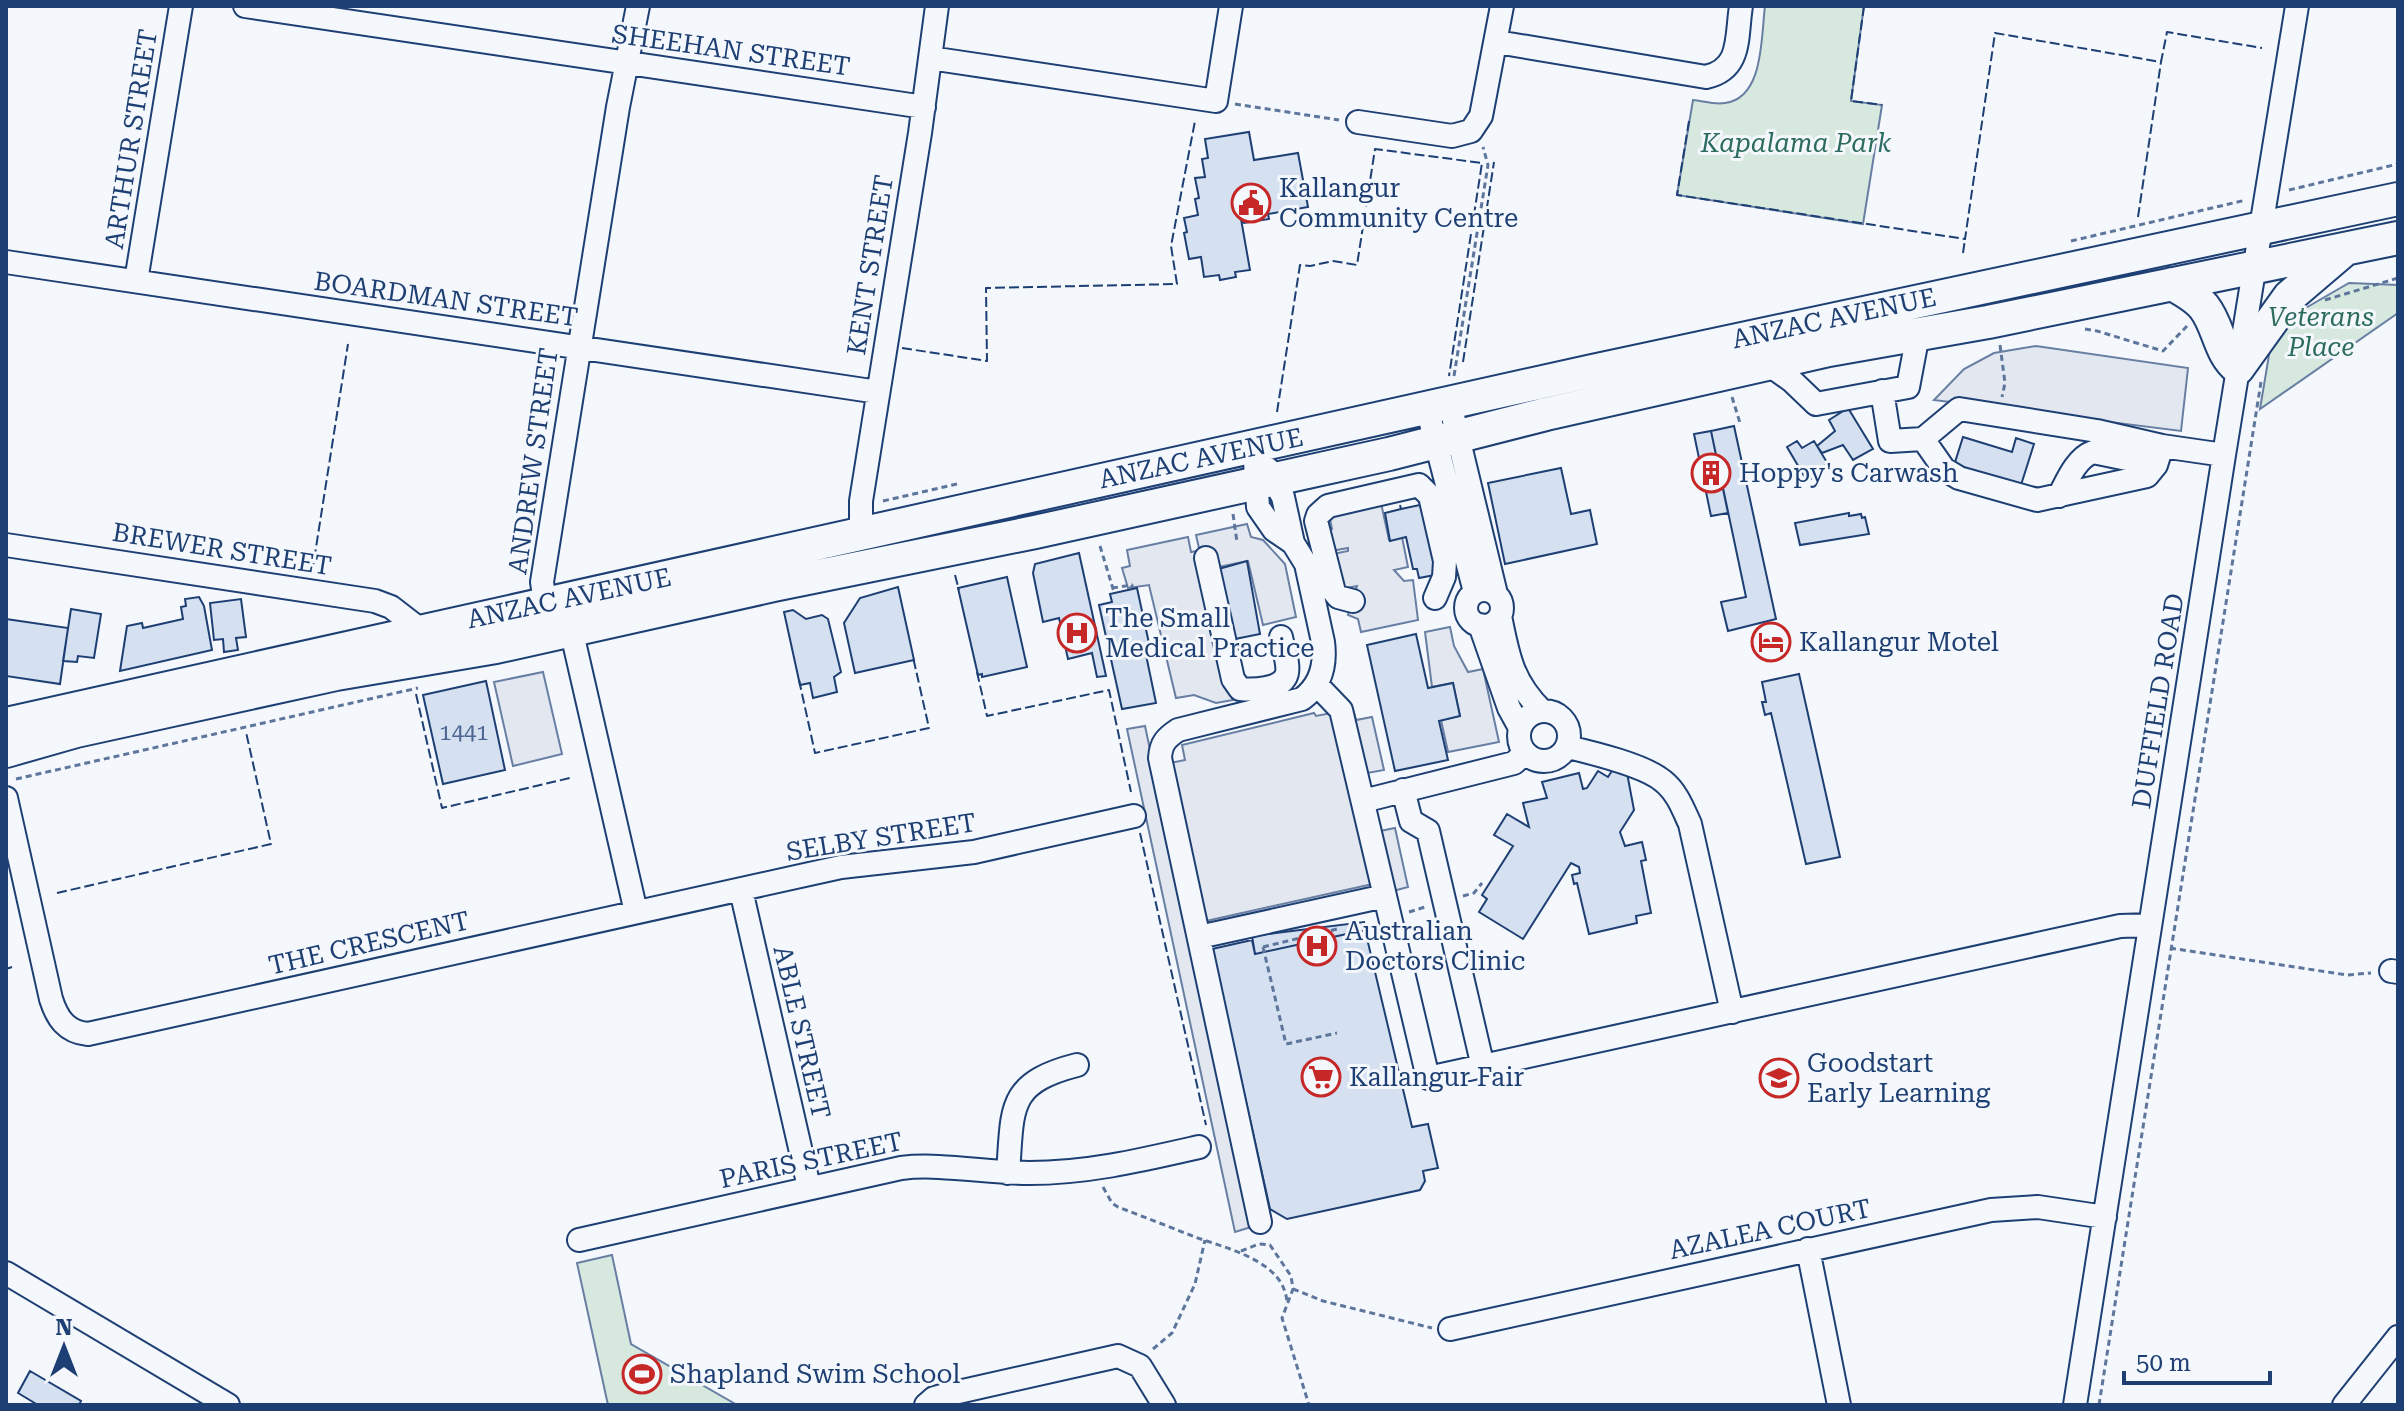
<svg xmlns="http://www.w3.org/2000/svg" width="2404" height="1411" font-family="'Roboto Serif',serif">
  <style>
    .green { fill: #d7e8df; stroke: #687fa3; stroke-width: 2 }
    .parking { fill: #e3e8f0; stroke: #687fa3; stroke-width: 2 }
    .building { fill: #d5e0f0; stroke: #1d3f73; stroke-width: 2 }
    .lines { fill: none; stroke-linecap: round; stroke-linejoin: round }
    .minor-casing { stroke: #1d3f73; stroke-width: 26 }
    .highway-casing { stroke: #1d3f73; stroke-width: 36 }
    .path { stroke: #5e769c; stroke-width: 3; stroke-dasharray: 6 4; stroke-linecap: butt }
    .minor { stroke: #f4f7fb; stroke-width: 22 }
    .highway { stroke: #f4f7fb; stroke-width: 32 }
    .fence { stroke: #1d3f73; stroke-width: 2; stroke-dasharray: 10 4; stroke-linecap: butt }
    .labels { text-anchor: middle; stroke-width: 6; stroke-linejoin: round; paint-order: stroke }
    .number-label { font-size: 22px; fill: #4b6792 }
    .street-label { font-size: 26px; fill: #1d3f73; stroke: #f4f7fb }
    .park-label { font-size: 26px; font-style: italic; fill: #2c6c60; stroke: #f4f7fb }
    .poi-label { font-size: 26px; fill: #1d3f73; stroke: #f4f7fb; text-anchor: start }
  </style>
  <rect width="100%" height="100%" fill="#f4f7fb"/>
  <!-- green -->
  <path class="green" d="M1765,6H1864L1851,101L1882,105L1863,224L1677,195L1693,100C1703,101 1715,105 1725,103C1764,98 1761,37 1765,6Z
    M2349,283L2398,285V313L2260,409L2271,343L2304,309Z
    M612,1255L631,1344L737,1405H608L577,1263Z"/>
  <!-- parking -->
  <path class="parking" d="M2036,346L2188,368L2181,431L1934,400L1964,369L1994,353Z
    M1381,503L1389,540L1402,537L1408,567L1394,570L1404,581L1413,580L1418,620L1361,632L1358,619L1348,615L1357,586L1341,589L1333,554L1348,551V548L1331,551L1327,530L1332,529L1329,514Z
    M1247,524L1251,537L1263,540L1285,564L1296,617L1263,625L1248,561L1204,570L1196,535Z
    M1188,537L1191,552L1197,551L1233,700L1216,703L1194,695L1176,698L1149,585L1128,588L1122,568L1130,566L1127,550Z
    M1450,627L1454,646L1468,672L1483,669L1499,742L1448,752L1441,720L1460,716L1453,683L1432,687L1425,632Z
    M543,672L562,754L513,766L494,682Z
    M1353,709L1356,720L1372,717L1384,770L1367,773L1380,831L1395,828L1408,887L1393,891L1368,885L1206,921L1170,763L1185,760L1182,745L1314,713L1316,716Z
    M1145,726L1251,1227L1235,1232L1127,729Z"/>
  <!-- building -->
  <path class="building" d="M1249,132L1254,160L1298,153L1308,207L1268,214L1269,219L1244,223L1241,219L1250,270L1235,272L1236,277L1220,280L1219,275L1204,277L1201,257L1189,259L1184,233L1187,232L1184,218L1198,215L1195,199L1199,198L1195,178L1205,177L1202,159L1208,158L1205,139Z
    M1848,408L1873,449L1853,460L1843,445L1822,453L1817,446L1835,431L1829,420Z
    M1734,426L1776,619L1728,631L1721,602L1746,597L1711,431Z
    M1711,431L1728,513L1711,516L1694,434Z
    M1963,437L2012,452L2016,438L2034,444L2021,485L1951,475Z
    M1797,441L1802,448L1814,441L1828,464L1813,472L1816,476L1807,481L1787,447Z
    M1561,468L1571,514L1590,510L1597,544L1505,564L1488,483Z
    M1419,500L1431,512L1440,574L1419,578L1417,569H1413L1406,537L1390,541L1385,513L1401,509L1400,505L1401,509L1420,505Z
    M1849,513V516L1861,514L1862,518L1865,517L1869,534L1800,545L1795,523Z
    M1079,553L1106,676L1097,677L1092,653L1068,659L1059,618L1043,622L1033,573L1035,564Z
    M1247,561L1260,634L1230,640L1215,570Z
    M1007,577L1027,667L982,677V674L978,675L958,588Z
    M898,587L914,660L855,673L844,623L860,598Z
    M1137,588L1150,648L1145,650L1156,703L1122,709L1099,605L1112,602L1110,594Z
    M199,597L204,606L212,650L120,671L127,626L142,623L143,628L183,619L181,607L186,606L185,599Z
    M241,599L246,637L236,638L238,650L224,652L223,639L214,640L210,603Z
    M71,609L101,614L94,658L78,656L77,662L63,661Z
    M793,610L806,619L822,615L828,619L841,672L834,677L837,692L813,698L810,683L800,685L784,612Z
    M6,619L68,628L60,684L6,676Z
    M1416,634L1428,688L1453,683L1460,716L1439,721L1448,760L1395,771L1367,645Z
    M1799,674L1840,857L1806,864L1771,713L1765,715L1762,702H1766L1762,682Z
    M486,681L505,770L443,784L423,695Z
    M1615,766L1627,773L1634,810L1620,832L1625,846L1642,842L1646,860L1641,861L1651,913L1636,916L1637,923L1589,934L1577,883L1574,884L1572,875L1580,873L1579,867L1571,863L1523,939L1479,912L1487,899L1482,895L1513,846L1494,835L1507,814L1529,827L1523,803L1547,798L1542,782L1579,773L1583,789L1587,788L1598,771L1608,777Z
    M1364,922L1365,930L1255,954L1252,936Z
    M1365,930L1412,1127L1428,1124L1438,1168L1423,1171L1425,1181L1420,1190L1287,1219L1270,1209L1212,949L1252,940L1255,954Z
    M30,1371L81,1401L79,1405H38L18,1393Z"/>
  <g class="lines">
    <defs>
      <path id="minor" d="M245,6L924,107
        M1497,42L1706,77C1742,69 1736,37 1741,6
        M930,58L1216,101L1231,6
        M1358,122L1452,136L1471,131L1481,116L1502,6
        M6,262L878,392
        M136,281L181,6
        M1768,364L1792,381L1816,404L1908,387L1918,334
        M1882,391L1890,441L1923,439L1959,409L2097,431L2162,446L2224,455
        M1450,404L1496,594
        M1427,408L1475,592
        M1923,439L1944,469L1959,478L2037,500L2147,476L2156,465L2162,446
        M1254,446L1258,507L1274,530L1293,543L1306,564L1323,642C1326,665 1321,685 1302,699L1178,730C1166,738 1161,743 1160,758L1260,1222
        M1268,469L1283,497L1293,543
        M2059,496C2067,481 2076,458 2093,452L2156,465
        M861,534V501L920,133L937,6
        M6,545L375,601L391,607L422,631
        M1206,558L1233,679L1240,689C1250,690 1256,690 1266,688C1298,682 1286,662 1281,637
        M1466 608a18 18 0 1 1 36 0a18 18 0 1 1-36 0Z
        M1353,601L1338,597L1334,592L1316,521L1318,515L1328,506L1419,485L1430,496L1445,561L1444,577L1435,598
        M1500,616C1508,656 1512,681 1542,711
        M1480,625L1509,708L1520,728
        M1317,685L1341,710L1428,1078L2120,926L2150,925
        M1519 736a25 25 0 1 1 50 0a25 25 0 1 1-50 0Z
        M1568,747C1593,753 1644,765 1663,781C1677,792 1683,809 1690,824L1732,1012
        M1403,790L1411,821L1428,831L1483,1067
        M6,798L51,999C57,1018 66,1032 88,1034L841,867L974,852L1134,816
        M1363,801L1514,763L1525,753
        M741,890L809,1187
        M636,912L574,642C565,617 545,613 542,582L618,107L638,6
        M1199,937L1385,896
        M2391,971L2398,972
        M1008,1173C1013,1109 1006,1083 1077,1065
        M579,1240L901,1168C940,1163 989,1173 1029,1173C1088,1173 1142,1160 1199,1147
        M1808,1249L1839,1405
        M6,1273L228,1405
        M1450,1329L1991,1210L2038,1207L2105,1217
        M926,1405L934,1398L945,1395L1118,1356L1140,1366L1164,1405
        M2075,1405L2224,455L2297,6
        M2344,1405L2398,1337"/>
      <path id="highway" d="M2172,284C2183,290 2196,297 2204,307C2219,326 2219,353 2238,368L2289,297L2343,251
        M6,724L1592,371L2398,199
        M6,751L76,731L336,674L496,647L774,585L1035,532L1389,454L1546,414L1829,350L1988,322L2398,238"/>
    </defs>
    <!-- minor casing -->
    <use href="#minor" class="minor-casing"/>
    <!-- highway casing -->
    <use href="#highway" class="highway-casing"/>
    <!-- path -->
    <path class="path" d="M1235,104L1339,120
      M2289,190L2398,164
      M2071,241L2246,200
      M2325,300L2398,278
      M2085,329L2097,331L2163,351L2187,326
      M2000,345L2005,383L2002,397
      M1454,376L1488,165L1483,147
      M1732,397L1740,423
      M883,501L957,484
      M1233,514L1237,542
      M1100,546L1114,592
      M1112,588L1132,585V588
      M16,779L418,688
      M1463,896L1474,893L1482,883
      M1409,912L1425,907
      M1263,947L1337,929
      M1263,947L1286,1044L1337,1033
      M2170,948L2347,975L2371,973
      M1103,1187L1112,1203L1118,1207C1144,1217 1170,1227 1195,1237C1228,1249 1285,1261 1287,1303
      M1241,1251L1259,1244L1270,1245L1291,1276L1293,1289L1282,1318L1309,1405
      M1293,1289L1323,1301L1432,1328
      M1153,1349L1172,1333L1195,1284L1205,1240
      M2099,1405L2261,382"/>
    <!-- minor -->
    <use href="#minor" class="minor"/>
    <!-- highway -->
    <use href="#highway" class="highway"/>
    <!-- fence -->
    <path class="fence" d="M1864,6L1851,101L1882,105
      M1689,121L1677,195L1965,239L1995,33L2161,62L2167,32L2262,48
      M2138,217L2161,62
      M1963,253L1965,239
      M902,348L987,361L986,288L1177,284L1171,246L1195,121
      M1463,362L1494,162
      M1277,412L1300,265L1310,266L1333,261L1357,265L1375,149L1482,163L1449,376
      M312,573L348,344
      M955,575L959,590
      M977,672L987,716L1109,690L1131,792
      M799,680L815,753L929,728L913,657
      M416,694L442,808L570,778
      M1140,833L1206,1125
      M57,893L271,844L246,732
      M6,969L12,967"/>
  </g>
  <!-- icons -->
  <defs>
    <symbol id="civic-ring" viewBox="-11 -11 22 22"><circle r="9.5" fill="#f4f7fb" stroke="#c62828" stroke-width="1.5"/><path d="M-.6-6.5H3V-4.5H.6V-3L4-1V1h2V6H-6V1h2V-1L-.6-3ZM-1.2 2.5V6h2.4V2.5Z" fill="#c62828"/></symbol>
    <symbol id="building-ring" viewBox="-11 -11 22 22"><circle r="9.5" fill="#f4f7fb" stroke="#c62828" stroke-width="1.5"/><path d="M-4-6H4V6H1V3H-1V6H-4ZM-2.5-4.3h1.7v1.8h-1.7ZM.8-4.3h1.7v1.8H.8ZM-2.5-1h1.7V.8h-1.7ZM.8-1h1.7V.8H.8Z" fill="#c62828"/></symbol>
    <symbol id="hospital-ring" viewBox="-11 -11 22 22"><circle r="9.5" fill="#f4f7fb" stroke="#c62828" stroke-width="1.5"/><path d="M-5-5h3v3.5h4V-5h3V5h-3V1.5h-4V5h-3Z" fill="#c62828"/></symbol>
    <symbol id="hotel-ring" viewBox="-11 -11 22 22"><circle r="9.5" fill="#f4f7fb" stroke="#c62828" stroke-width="1.5"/><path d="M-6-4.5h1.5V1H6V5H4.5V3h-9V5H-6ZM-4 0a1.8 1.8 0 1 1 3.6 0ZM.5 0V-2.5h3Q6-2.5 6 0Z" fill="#c62828"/></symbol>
    <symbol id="supermarket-ring" viewBox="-11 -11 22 22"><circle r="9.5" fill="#f4f7fb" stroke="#c62828" stroke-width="1.5"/><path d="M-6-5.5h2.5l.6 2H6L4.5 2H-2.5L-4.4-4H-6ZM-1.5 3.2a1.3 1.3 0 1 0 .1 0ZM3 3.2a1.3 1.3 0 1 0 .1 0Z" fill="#c62828"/></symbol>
    <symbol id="school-ring" viewBox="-11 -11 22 22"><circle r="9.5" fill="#f4f7fb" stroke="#c62828" stroke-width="1.5"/><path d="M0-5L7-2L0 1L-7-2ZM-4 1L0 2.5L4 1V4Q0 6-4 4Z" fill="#c62828"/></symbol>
    <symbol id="stadium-ring" viewBox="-11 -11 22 22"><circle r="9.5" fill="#f4f7fb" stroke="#c62828" stroke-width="1.5"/><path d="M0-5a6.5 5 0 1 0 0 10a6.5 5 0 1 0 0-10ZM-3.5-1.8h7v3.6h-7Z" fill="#c62828"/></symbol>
  </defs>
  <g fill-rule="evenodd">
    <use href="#civic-ring" x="1229" y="181" width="44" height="44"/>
    <use href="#building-ring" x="1689" y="451" width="44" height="44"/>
    <use href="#hospital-ring" x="1055" y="611" width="44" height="44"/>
    <use href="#hotel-ring" x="1749" y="620" width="44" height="44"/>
    <use href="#hospital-ring" x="1295" y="924" width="44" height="44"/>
    <use href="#supermarket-ring" x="1299" y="1055" width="44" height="44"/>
    <use href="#school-ring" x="1757" y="1056" width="44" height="44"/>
    <use href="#stadium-ring" x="620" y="1352" width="44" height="44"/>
  </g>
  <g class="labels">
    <!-- number labels -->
    <g class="number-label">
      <text x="464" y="740">1441</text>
    </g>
    <!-- street labels -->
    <g class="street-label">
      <text transform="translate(731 50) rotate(8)" y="9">SHEEHAN STREET</text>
      <text transform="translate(131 139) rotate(-81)" y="9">ARTHUR STREET</text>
      <text transform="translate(870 265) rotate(-81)" y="9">KENT STREET</text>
      <text transform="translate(446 299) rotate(8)" y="9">BOARDMAN STREET</text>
      <text transform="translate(1834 318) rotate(-12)" y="9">ANZAC AVENUE</text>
      <text transform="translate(1201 458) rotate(-12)" y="9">ANZAC AVENUE</text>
      <text transform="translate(533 461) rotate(-82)" y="9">ANDREW STREET</text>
      <text transform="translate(222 549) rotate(9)" y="9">BREWER STREET</text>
      <text transform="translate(569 598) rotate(-12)" y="9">ANZAC AVENUE</text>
      <text transform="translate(2158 701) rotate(-81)" y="9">DUFFIELD ROAD</text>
      <text transform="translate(881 837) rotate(-9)" y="9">SELBY STREET</text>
      <text transform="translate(369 943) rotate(-13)" y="9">THE CRESCENT</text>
      <text transform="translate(802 1032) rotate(77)" y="9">ABLE STREET</text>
      <text transform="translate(811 1160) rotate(-12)" y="9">PARIS STREET</text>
      <text transform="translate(1770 1229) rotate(-12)" y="9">AZALEA COURT</text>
    </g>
    <!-- park labels -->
    <g class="park-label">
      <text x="1796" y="152">Kapalama Park</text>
      <text x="2321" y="326">Veterans<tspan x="2321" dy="30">Place</tspan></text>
    </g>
    <!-- poi labels -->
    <g class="poi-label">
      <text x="1279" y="197">Kallangur<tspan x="1279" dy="30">Community Centre</tspan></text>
      <text x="1739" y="482">Hoppy's Carwash</text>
      <text x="1105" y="627">The Small<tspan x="1105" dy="30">Medical Practice</tspan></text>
      <text x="1799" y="651">Kallangur Motel</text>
      <text x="1345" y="940">Australian<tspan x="1345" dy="30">Doctors Clinic</tspan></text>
      <text x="1807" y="1072">Goodstart<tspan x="1807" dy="30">Early Learning</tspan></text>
      <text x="1349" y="1086">Kallangur Fair</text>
      <text x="670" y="1383">Shapland Swim School</text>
    </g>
  </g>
  <!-- border -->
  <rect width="2404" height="1411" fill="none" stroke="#1d3f73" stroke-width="16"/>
  <!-- north arrow -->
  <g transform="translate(64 1347)" stroke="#f4f7fb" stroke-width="6" paint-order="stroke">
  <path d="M0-6L14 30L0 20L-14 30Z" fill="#1d3f73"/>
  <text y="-12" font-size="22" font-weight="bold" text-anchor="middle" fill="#1d3f73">N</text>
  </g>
  <!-- scale -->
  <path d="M2124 1371v12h146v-12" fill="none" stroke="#1d3f73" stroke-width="4"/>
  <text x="2136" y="1371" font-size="24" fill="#1d3f73" stroke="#f4f7fb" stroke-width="6" paint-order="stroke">50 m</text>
</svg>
